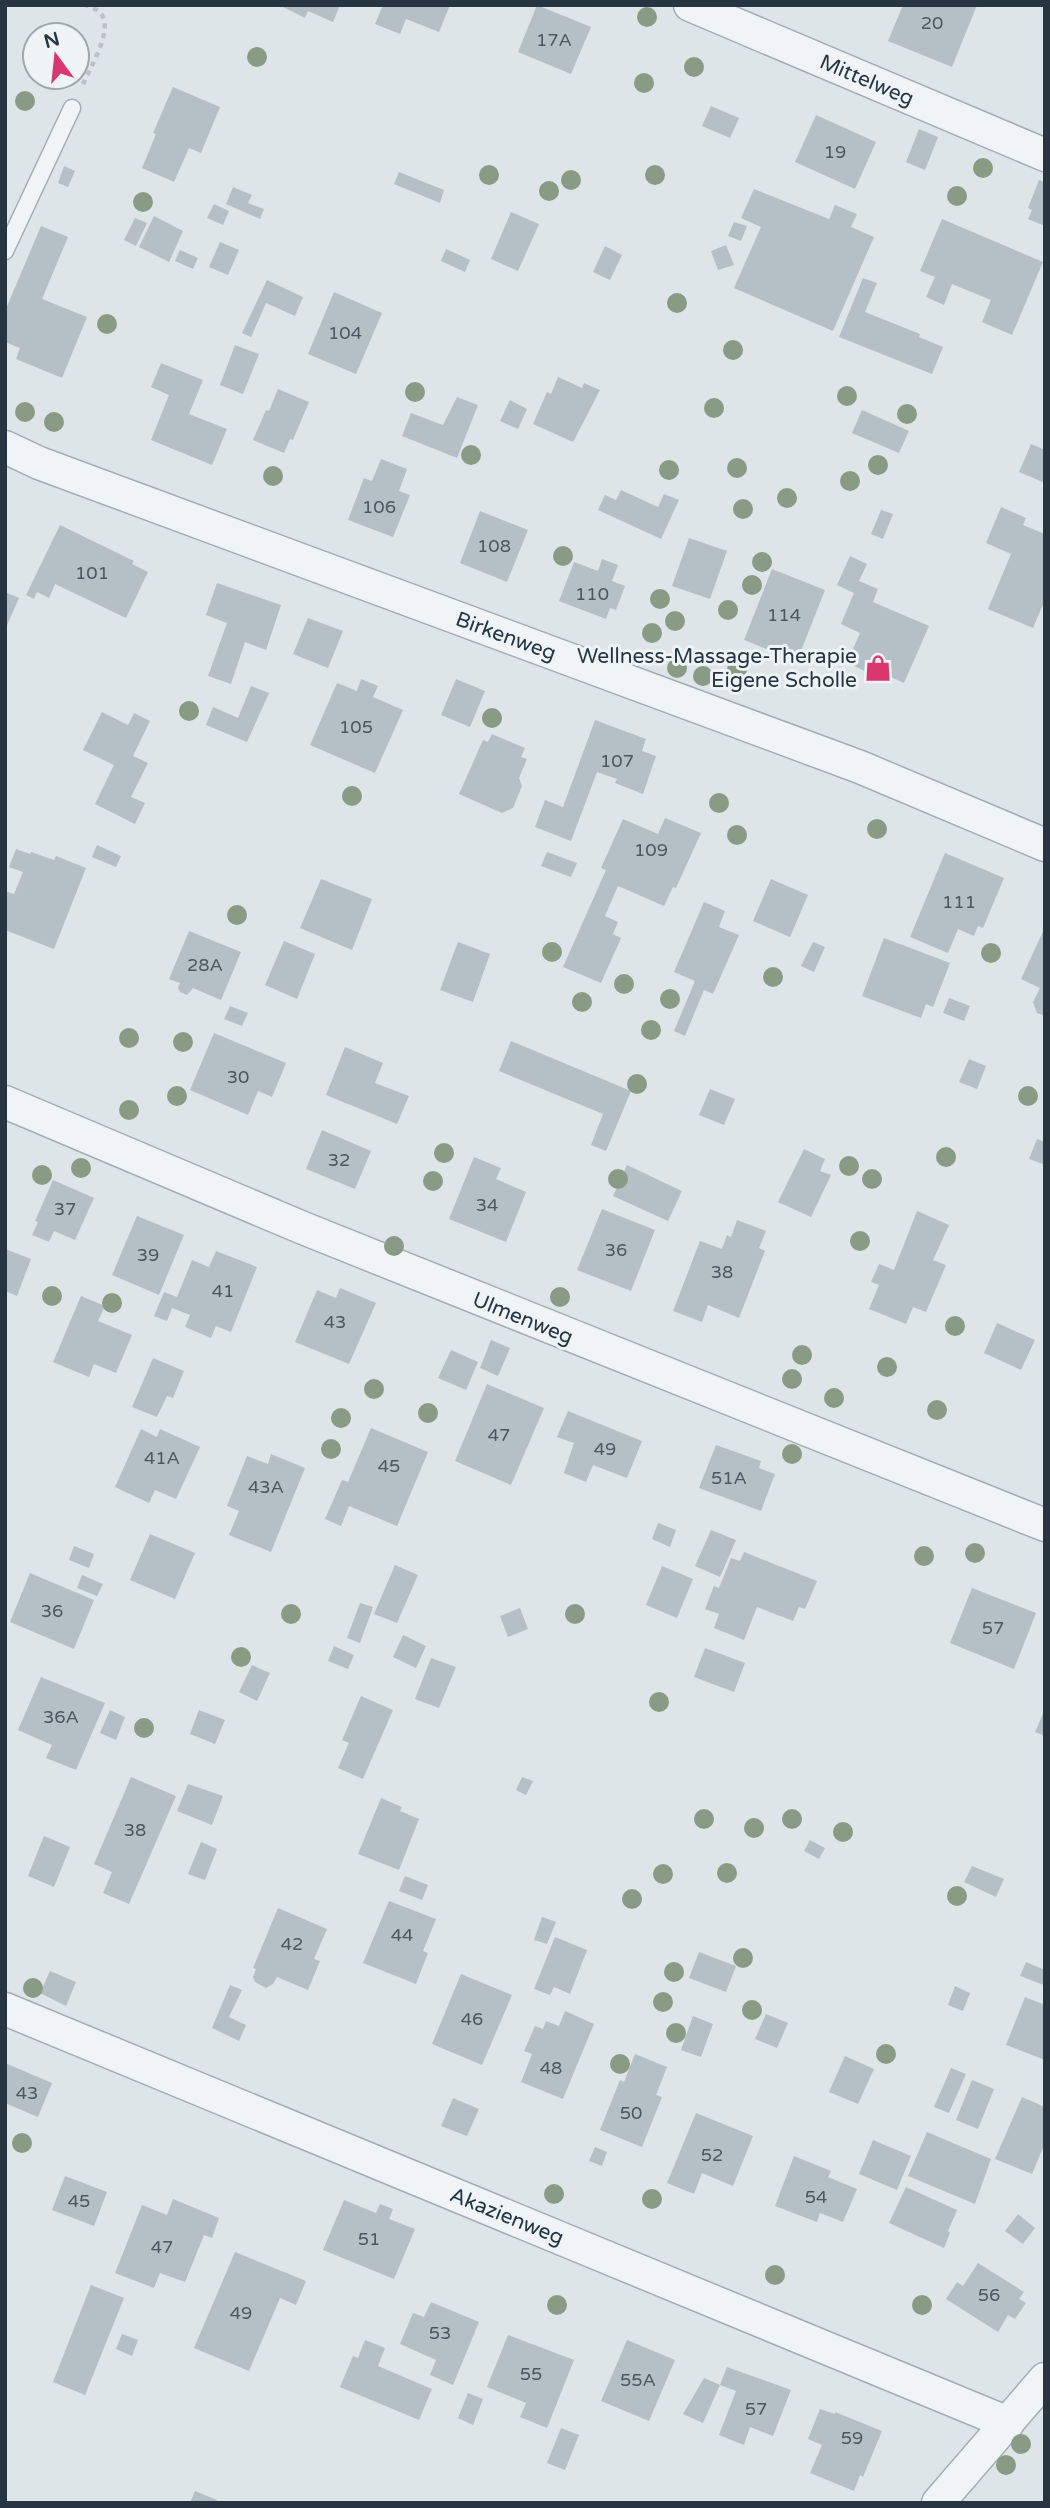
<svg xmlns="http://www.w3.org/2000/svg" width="1050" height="2508" font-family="'Varela Round',sans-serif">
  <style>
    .building { fill: #b5bfc6 }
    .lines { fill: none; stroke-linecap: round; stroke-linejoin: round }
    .lane-casing { stroke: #a3adb3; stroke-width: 19 }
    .street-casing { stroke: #a3adb3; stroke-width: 35 }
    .path { stroke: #bcc2c8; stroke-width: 4.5; stroke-dasharray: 5 5; stroke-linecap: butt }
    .lane { stroke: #f1f4f7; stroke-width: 16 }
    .street { stroke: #f1f4f7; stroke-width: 32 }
    .tree { fill: #899b84 }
    .labels { text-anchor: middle; stroke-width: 6; stroke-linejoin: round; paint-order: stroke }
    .number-label { font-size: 18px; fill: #4a5862 }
    .street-label { font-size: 21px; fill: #263541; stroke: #eef3f6 }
    .poi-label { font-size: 21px; fill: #263541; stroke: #eef3f6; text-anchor: end }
  </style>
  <rect width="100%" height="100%" fill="#dee5e9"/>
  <!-- building -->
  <path class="building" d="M284,5H340L333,22L308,11L305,18L283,7Z
    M383,5H450L439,32L406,19L400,34L375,24Z
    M537,5L591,27L571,74L518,52Z
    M903,5H977L952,67L888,41Z
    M173,87L220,107L201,153L189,148L174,182L142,168L156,134L153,133Z
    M711,106L739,118L730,138L702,126Z
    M816,115L876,142L855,189L795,162Z
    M919,129L938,137L925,170L906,162Z
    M64,166L75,171L68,187L58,183Z
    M399,172L444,190L440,203L394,184Z
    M1039,180L1045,182V226L1028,219L1032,210L1028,208Z
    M233,187L252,195L248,203L264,209L260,219L226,204Z
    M754,189L829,219L835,205L857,214L851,227L874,237L833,331L734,288L761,227L741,218Z
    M214,204L229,211L223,225L207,218Z
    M511,212L539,224L518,271L491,259Z
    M154,216L183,231L169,262L139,247Z
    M135,218L147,223L136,246L124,240Z
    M942,219L1043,262L1012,335L982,322L991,300L952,284L944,305L926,297L935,277L920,271Z
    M734,222L747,226L741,241L728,236Z
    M41,226L68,237L42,299L87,317L62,378L16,359L20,348L5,342V311Z
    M220,242L239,250L228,275L209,267Z
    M726,245L734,265L718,270L711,251Z
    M605,246L622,255L610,280L593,272Z
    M446,249L470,260L465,272L441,261Z
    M180,250L198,258L193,269L175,261Z
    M863,278L877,283L865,312L920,334L919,337L943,347L932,374L839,337Z
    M267,280L303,297L295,316L266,303L251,337L242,333Z
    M334,292L382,313L356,374L308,354Z
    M235,345L259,354L243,394L220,385Z
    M161,363L203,380L189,414L227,429L212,465L151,440L169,395L151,387Z
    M558,377L582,388L584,383L600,390L573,442L533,424L547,392L551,394Z
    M278,389L309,402L293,440L290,439L284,453L253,440L266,410L269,411Z
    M457,397L478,405L457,458L402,436L411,413L443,425Z
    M510,400L527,409L518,429L500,421Z
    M862,410L909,431L899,453L852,433Z
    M1031,444L1045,450V483L1019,472Z
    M381,459L407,469L399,491L410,495L393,537L348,520L364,478L372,481Z
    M621,490L658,507L664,494L679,500L661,539L598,510L605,495L616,500Z
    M1001,507L1026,518L1023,525L1045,534V600L1033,628L988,609L1011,554L986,543Z
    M881,510L893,514L883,539L871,534Z
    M480,511L528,530L507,582L460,563Z
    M60,525L134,561L132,564L148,572L126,618L55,584L49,598L37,592L34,599L26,595Z
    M689,538L727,551L710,599L672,586Z
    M850,556L867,564L859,581L878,589L873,602L929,626L904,683L880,672L878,677L852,665L854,660L849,658L860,633L841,624L854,593L837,585Z
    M602,559L618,565L612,581L625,586L616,610L610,608L606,619L559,601L574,562L598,571Z
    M772,569L825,590L797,661L744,640Z
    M217,583L281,605L266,650L245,642L231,684L208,676L227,623L206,615Z
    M5,592L19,598L5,630Z
    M308,618L343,631L328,668L293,654Z
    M361,679L378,686L373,697L403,710L375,773L310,745L337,683L357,691Z
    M456,679L485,691L470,727L441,715Z
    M251,686L269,693L247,742L206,725L213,707L238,718Z
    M102,712L128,725L134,713L150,721L133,756L148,763L131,797L145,803L135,824L95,804L114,765L83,750Z
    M595,720L646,739L642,751L656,756L643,794L615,783L617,779L597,772L571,841L535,827L545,800L563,807Z
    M492,734L525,748L521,757L527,759L519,778L522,786L513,808L502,813L459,794L483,740L488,742Z
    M665,818L701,833L676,888L673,887L664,906L618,886L605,916L618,922L613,934L621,938L601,983L563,967L606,870L601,868L623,819L658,834Z
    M97,845L121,856L116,867L92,857Z
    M16,849L30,854L31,852L54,860L56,856L86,868L54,949L5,930V891L14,894L23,872L9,867Z
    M547,852L577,863L571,877L541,866Z
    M945,853L1004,878L983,928L978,926L974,936L958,929L948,953L910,937Z
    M321,879L372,899L352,950L300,928Z
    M771,879L808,895L790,937L753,921Z
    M704,902L725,911L719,927L739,935L713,994L704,990L685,1036L674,1031L695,981L674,972Z
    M1045,927V1016L1037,1013L1033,1002L1040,988L1021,979Z
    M189,931L241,952L221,1000L193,988L187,995L180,992L178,988L180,983L169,979Z
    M884,938L950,963L933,1007L926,1004L921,1018L862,996Z
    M284,941L315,954L297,999L265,985Z
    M458,942L490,954L473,1002L440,990Z
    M813,942L825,947L814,972L801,966Z
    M949,998L970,1006L964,1021L943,1013Z
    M230,1006L248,1013L242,1026L224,1019Z
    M214,1033L286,1063L272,1097L258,1091L248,1115L190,1090Z
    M511,1041L631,1091L606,1151L591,1145L603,1114L499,1071Z
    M345,1047L383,1063L375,1083L409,1096L397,1124L326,1095Z
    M969,1059L986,1066L977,1089L959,1082Z
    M710,1089L735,1099L724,1125L699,1115Z
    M322,1130L371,1151L355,1189L306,1169Z
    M1037,1139L1045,1142V1165L1029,1159Z
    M804,1149L825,1159L820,1171L831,1175L811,1217L778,1202Z
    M474,1157L501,1168L496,1179L526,1192L506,1242L449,1219Z
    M627,1165L682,1191L668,1221L613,1196Z
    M53,1180L94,1198L75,1240L54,1231L49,1242L32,1235L38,1222L35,1221Z
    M602,1209L655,1230L631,1291L577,1270Z
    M917,1211L949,1225L933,1260L946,1265L926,1312L913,1307L906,1324L869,1309L879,1285L871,1282L879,1264L894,1270Z
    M137,1216L184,1235L159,1295L112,1275Z
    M737,1220L766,1231L759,1248L765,1251L739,1318L708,1305L702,1322L673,1311L700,1241L722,1249L727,1235L731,1237Z
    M5,1249L31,1259L17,1296L5,1291Z
    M216,1251L257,1267L231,1332L216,1326L211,1338L185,1327L190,1315L172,1308L167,1321L154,1316L164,1292L177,1297L192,1260L209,1267Z
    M340,1288L376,1303L349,1364L295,1342L317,1290L336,1298Z
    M81,1296L105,1306L98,1321L132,1335L116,1373L94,1364L89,1377L53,1362Z
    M997,1323L1035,1340L1021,1370L984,1353Z
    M491,1340L510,1348L498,1376L480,1368Z
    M451,1350L478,1362L466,1390L438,1378Z
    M153,1358L184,1371L173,1398L167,1396L157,1417L132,1407Z
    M487,1384L544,1408L511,1485L455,1461Z
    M568,1411L642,1441L627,1478L593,1465L586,1482L564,1473L574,1443L557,1437Z
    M371,1428L428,1452L397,1526L349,1506L341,1526L325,1519L342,1480L348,1482Z
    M141,1429L157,1437L160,1429L200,1447L176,1499L155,1490L149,1503L115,1487Z
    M716,1445L761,1461L759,1468L775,1474L761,1511L699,1488Z
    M271,1454L305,1468L271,1552L229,1535L239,1511L227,1506L247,1456L268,1464Z
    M658,1523L676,1530L670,1547L652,1539Z
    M711,1530L736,1540L720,1577L695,1566Z
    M150,1534L195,1553L175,1599L130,1580Z
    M74,1546L94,1554L89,1568L69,1560Z
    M744,1552L817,1581L805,1609L799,1607L793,1621L757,1607L744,1640L714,1628L719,1614L705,1609L714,1586L719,1588L731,1558L740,1561Z
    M395,1565L418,1575L397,1623L374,1614Z
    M662,1566L693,1579L677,1618L646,1605Z
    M30,1573L94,1600L74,1649L10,1622Z
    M82,1575L103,1584L97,1596L77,1588Z
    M972,1588L1036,1613L1014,1669L950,1643Z
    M360,1603L373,1607L360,1643L347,1638Z
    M520,1608L528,1629L508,1637L500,1616Z
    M403,1635L426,1646L416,1668L393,1657Z
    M334,1646L354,1655L348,1669L328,1661Z
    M705,1648L745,1663L734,1692L694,1677Z
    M431,1658L456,1667L439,1708L415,1699Z
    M252,1665L270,1673L257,1701L239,1692Z
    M41,1677L105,1703L76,1770L46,1758L52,1745L18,1730Z
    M361,1696L393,1710L363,1779L338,1768L349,1743L342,1740Z
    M1045,1709V1736L1035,1732Z
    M110,1710L125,1717L116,1740L100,1733Z
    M199,1710L225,1720L215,1744L190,1734Z
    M131,1777L176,1796L129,1904L103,1893L112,1872L94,1864Z
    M522,1777L533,1781L526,1795L516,1790Z
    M188,1784L223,1796L212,1825L177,1811Z
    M381,1798L402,1807L400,1811L419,1819L399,1870L358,1854Z
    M44,1836L70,1847L54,1887L28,1876Z
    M810,1840L825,1848L819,1859L804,1851Z
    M201,1842L217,1849L205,1880L188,1874Z
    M972,1866L1004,1879L996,1897L964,1882Z
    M405,1876L428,1885L422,1900L399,1891Z
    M389,1901L436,1919L423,1951L428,1953L416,1984L363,1963Z
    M278,1908L327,1929L314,1959L320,1961L308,1990L277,1977L273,1984L266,1988L255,1982L253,1977L256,1969L253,1968Z
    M542,1917L556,1922L547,1944L534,1940Z
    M555,1937L587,1950L570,1994L554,1987L550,1995L534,1989Z
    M699,1952L736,1966L726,1992L689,1978Z
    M1026,1962L1045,1970L1044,1985L1020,1976Z
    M50,1971L76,1982L66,2006L40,1993Z
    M461,1974L512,1995L482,2065L432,2044Z
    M230,1985L242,1990L229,2017L246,2025L239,2041L212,2028Z
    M955,1986L970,1993L963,2011L948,2005Z
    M1025,1997L1045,2005V2060L1006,2045Z
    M565,2011L594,2024L563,2099L521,2082L532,2054L524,2051L535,2026L543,2029L546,2021L559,2026Z
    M766,2014L788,2023L777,2048L755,2039Z
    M693,2016L713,2024L701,2057L681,2050Z
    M635,2054L667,2067L656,2095L662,2097L642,2147L600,2130L620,2080L624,2082Z
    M845,2056L874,2069L858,2104L829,2092Z
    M5,2063L52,2083L38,2117L5,2103Z
    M951,2068L966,2074L949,2113L934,2107Z
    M972,2080L994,2089L978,2129L956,2120Z
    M1022,2097L1045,2107V2143L1032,2174L995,2159Z
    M453,2098L479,2109L467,2136L441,2126Z
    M696,2113L753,2136L733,2186L702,2173L694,2194L667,2183Z
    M927,2132L991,2159L975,2204L908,2176Z
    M873,2140L911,2156L897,2190L859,2174Z
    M595,2147L607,2152L602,2166L589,2161Z
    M794,2156L831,2171L828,2177L857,2189L843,2222L820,2213L817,2222L775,2206Z
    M65,2176L107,2192L94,2226L52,2210Z
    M906,2187L957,2210L948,2231L950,2233L944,2248L889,2223Z
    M173,2199L219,2218L212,2238L204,2235L185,2282L160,2273L154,2288L115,2273L142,2205L167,2215Z
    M344,2200L376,2213L380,2204L393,2209L389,2219L415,2229L394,2279L323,2250Z
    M1018,2214L1035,2228L1023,2244L1005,2231Z
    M235,2252L306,2281L296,2305L280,2298L249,2371L194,2348Z
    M978,2263L1024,2292L1019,2299L1026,2303L1015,2319L1008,2315L998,2332L946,2299L957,2282L963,2286Z
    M91,2285L124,2298L85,2395L53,2382Z
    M431,2302L479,2322L453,2385L430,2375L436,2360L400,2344L413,2313L424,2317Z
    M122,2334L138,2340L132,2356L116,2349Z
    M508,2335L574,2360L547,2428L520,2417L526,2403L487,2387Z
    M365,2340L385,2348L378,2366L432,2389L419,2420L340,2387L353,2356L358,2358Z
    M627,2340L675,2360L649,2421L601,2401Z
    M727,2367L791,2390L773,2436L750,2427L744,2445L719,2435L736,2391L720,2385Z
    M704,2378L720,2385L703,2423L683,2414Z
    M468,2393L483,2399L473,2425L458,2418Z
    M820,2409L835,2414V2412L882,2431L863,2477L860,2475L854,2491L810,2473L822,2445L808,2439Z
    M561,2428L579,2435L565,2470L547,2463Z
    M195,2491L217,2500L216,2503H190Z"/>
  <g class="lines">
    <defs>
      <path id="lane" d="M5,251L72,108"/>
      <path id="street" d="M690,5L1045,155
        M5,447L39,463L860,767L1045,845
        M5,1102L303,1228L1045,1525
        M5,2009L1008,2423
        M938,2503L1045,2379"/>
    </defs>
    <!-- lane casing -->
    <use href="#lane" class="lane-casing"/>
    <!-- street casing -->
    <use href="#street" class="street-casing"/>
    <!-- path -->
    <path class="path" d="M83,84C90,68 114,29 101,14C97,9 91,8 86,5"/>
    <!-- lane -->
    <use href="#lane" class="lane"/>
    <!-- street -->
    <use href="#street" class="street"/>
  </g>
  <!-- trees -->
  <g class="tree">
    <circle cx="647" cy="17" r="10"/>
    <circle cx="257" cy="57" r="10"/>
    <circle cx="694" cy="67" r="10"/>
    <circle cx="644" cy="83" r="10"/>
    <circle cx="25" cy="101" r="10"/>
    <circle cx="983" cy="168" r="10"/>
    <circle cx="489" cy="175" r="10"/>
    <circle cx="655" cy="175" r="10"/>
    <circle cx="571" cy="180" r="10"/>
    <circle cx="549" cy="191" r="10"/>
    <circle cx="957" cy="196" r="10"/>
    <circle cx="143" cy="202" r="10"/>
    <circle cx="677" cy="303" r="10"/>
    <circle cx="107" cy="324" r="10"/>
    <circle cx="733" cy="350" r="10"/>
    <circle cx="415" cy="392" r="10"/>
    <circle cx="847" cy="396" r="10"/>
    <circle cx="714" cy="408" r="10"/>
    <circle cx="25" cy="412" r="10"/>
    <circle cx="907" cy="414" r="10"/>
    <circle cx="54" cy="422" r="10"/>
    <circle cx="471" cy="455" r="10"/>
    <circle cx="878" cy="465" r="10"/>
    <circle cx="737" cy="468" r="10"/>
    <circle cx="669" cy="470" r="10"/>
    <circle cx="273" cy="476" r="10"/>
    <circle cx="850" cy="481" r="10"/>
    <circle cx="787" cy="498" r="10"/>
    <circle cx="743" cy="509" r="10"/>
    <circle cx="563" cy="556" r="10"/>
    <circle cx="762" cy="562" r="10"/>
    <circle cx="752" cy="585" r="10"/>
    <circle cx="660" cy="599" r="10"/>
    <circle cx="728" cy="610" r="10"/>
    <circle cx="675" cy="621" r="10"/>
    <circle cx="652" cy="633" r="10"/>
    <circle cx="677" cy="668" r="10"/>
    <circle cx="737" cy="669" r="10"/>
    <circle cx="703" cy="676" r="10"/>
    <circle cx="189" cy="711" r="10"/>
    <circle cx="492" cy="718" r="10"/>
    <circle cx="352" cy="796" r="10"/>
    <circle cx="719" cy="803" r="10"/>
    <circle cx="877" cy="829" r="10"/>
    <circle cx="737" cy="835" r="10"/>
    <circle cx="237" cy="915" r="10"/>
    <circle cx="552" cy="952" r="10"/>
    <circle cx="991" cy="953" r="10"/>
    <circle cx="773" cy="977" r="10"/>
    <circle cx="624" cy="984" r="10"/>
    <circle cx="670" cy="999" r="10"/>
    <circle cx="582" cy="1002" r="10"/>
    <circle cx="651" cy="1030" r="10"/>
    <circle cx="129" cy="1038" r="10"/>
    <circle cx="183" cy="1042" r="10"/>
    <circle cx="637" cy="1084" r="10"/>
    <circle cx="177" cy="1096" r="10"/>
    <circle cx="1028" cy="1096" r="10"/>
    <circle cx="129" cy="1110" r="10"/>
    <circle cx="444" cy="1153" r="10"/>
    <circle cx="946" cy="1157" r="10"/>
    <circle cx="849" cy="1166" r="10"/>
    <circle cx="81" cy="1168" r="10"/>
    <circle cx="42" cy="1175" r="10"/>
    <circle cx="618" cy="1179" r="10"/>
    <circle cx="872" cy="1179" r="10"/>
    <circle cx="433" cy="1181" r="10"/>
    <circle cx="860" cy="1241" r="10"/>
    <circle cx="394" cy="1246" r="10"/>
    <circle cx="52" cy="1296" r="10"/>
    <circle cx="560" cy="1297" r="10"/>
    <circle cx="112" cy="1303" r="10"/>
    <circle cx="955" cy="1326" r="10"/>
    <circle cx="802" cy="1355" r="10"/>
    <circle cx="887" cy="1367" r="10"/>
    <circle cx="792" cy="1379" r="10"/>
    <circle cx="374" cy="1389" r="10"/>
    <circle cx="834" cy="1398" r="10"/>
    <circle cx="937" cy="1410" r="10"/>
    <circle cx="428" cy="1413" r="10"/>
    <circle cx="341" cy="1418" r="10"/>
    <circle cx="331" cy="1449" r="10"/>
    <circle cx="792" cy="1454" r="10"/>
    <circle cx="975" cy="1553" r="10"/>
    <circle cx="924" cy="1556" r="10"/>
    <circle cx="291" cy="1614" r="10"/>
    <circle cx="575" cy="1614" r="10"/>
    <circle cx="241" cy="1657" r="10"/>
    <circle cx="659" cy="1702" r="10"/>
    <circle cx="144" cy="1728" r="10"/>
    <circle cx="704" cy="1819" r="10"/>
    <circle cx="792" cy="1819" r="10"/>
    <circle cx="754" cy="1828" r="10"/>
    <circle cx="843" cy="1832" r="10"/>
    <circle cx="727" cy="1873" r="10"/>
    <circle cx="663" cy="1874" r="10"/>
    <circle cx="957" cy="1896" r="10"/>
    <circle cx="632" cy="1899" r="10"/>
    <circle cx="743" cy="1958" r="10"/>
    <circle cx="674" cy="1972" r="10"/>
    <circle cx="33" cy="1988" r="10"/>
    <circle cx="663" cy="2002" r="10"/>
    <circle cx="752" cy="2010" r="10"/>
    <circle cx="676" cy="2033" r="10"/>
    <circle cx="886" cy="2054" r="10"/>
    <circle cx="620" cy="2064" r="10"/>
    <circle cx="22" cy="2143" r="10"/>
    <circle cx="554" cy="2194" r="10"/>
    <circle cx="652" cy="2199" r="10"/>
    <circle cx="775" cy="2275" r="10"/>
    <circle cx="557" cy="2305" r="10"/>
    <circle cx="922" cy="2305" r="10"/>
    <circle cx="1021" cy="2444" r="10"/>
    <circle cx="1006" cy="2465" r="10"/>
  </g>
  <!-- icons -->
  <defs>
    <symbol id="shop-bare" viewBox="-9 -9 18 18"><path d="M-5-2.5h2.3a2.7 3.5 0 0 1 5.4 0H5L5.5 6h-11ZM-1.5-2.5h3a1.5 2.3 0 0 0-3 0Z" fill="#da3770" stroke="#eef3f6" stroke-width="2.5" paint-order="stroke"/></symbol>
  </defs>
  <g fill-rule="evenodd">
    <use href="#shop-bare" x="859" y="649" width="38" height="38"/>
  </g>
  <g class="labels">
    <!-- number labels -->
    <g class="number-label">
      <text x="932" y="29">20</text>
      <text x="554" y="46">17A</text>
      <text x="835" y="158">19</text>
      <text x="345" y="339">104</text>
      <text x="379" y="513">106</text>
      <text x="494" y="552">108</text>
      <text x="92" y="579">101</text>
      <text x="592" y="600">110</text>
      <text x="784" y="621">114</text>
      <text x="356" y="733">105</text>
      <text x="617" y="767">107</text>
      <text x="651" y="856">109</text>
      <text x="959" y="908">111</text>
      <text x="205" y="971">28A</text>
      <text x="238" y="1083">30</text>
      <text x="339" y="1166">32</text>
      <text x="487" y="1211">34</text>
      <text x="65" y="1215">37</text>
      <text x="616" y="1256">36</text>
      <text x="148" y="1261">39</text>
      <text x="722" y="1278">38</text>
      <text x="223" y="1297">41</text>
      <text x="335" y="1328">43</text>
      <text x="499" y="1441">47</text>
      <text x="605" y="1455">49</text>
      <text x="162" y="1464">41A</text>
      <text x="389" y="1472">45</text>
      <text x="729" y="1484">51A</text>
      <text x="266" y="1493">43A</text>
      <text x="52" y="1617">36</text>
      <text x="993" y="1634">57</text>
      <text x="61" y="1723">36A</text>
      <text x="135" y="1836">38</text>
      <text x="402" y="1941">44</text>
      <text x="292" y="1950">42</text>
      <text x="472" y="2025">46</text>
      <text x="551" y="2074">48</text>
      <text x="27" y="2099">43</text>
      <text x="631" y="2119">50</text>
      <text x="712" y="2161">52</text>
      <text x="816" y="2203">54</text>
      <text x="79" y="2207">45</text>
      <text x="369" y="2245">51</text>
      <text x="162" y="2253">47</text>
      <text x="989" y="2301">56</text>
      <text x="241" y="2319">49</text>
      <text x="440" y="2339">53</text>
      <text x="531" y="2380">55</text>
      <text x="638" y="2386">55A</text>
      <text x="756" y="2415">57</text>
      <text x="852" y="2444">59</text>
    </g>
    <!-- street labels -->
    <g class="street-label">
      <text transform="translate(867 80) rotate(23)" y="7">Mittelweg</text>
      <text transform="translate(506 636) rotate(20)" y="7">Birkenweg</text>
      <text transform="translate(523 1318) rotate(22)" y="7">Ulmenweg</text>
      <text transform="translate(507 2216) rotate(22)" y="7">Akazienweg</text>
    </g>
    <!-- poi labels -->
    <g class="poi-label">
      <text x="857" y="663">Wellness-Massage-Therapie<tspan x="857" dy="24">Eigene Scholle</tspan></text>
    </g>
  </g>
  <!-- border -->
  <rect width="1050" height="2508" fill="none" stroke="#263541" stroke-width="14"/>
  <!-- north arrow -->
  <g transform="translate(56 56) rotate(345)"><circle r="33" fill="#eef3f6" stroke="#9ea7ae" stroke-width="2"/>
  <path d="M0-5L12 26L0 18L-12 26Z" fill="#da3770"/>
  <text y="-10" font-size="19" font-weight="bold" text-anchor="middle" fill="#263541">N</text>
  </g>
</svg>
